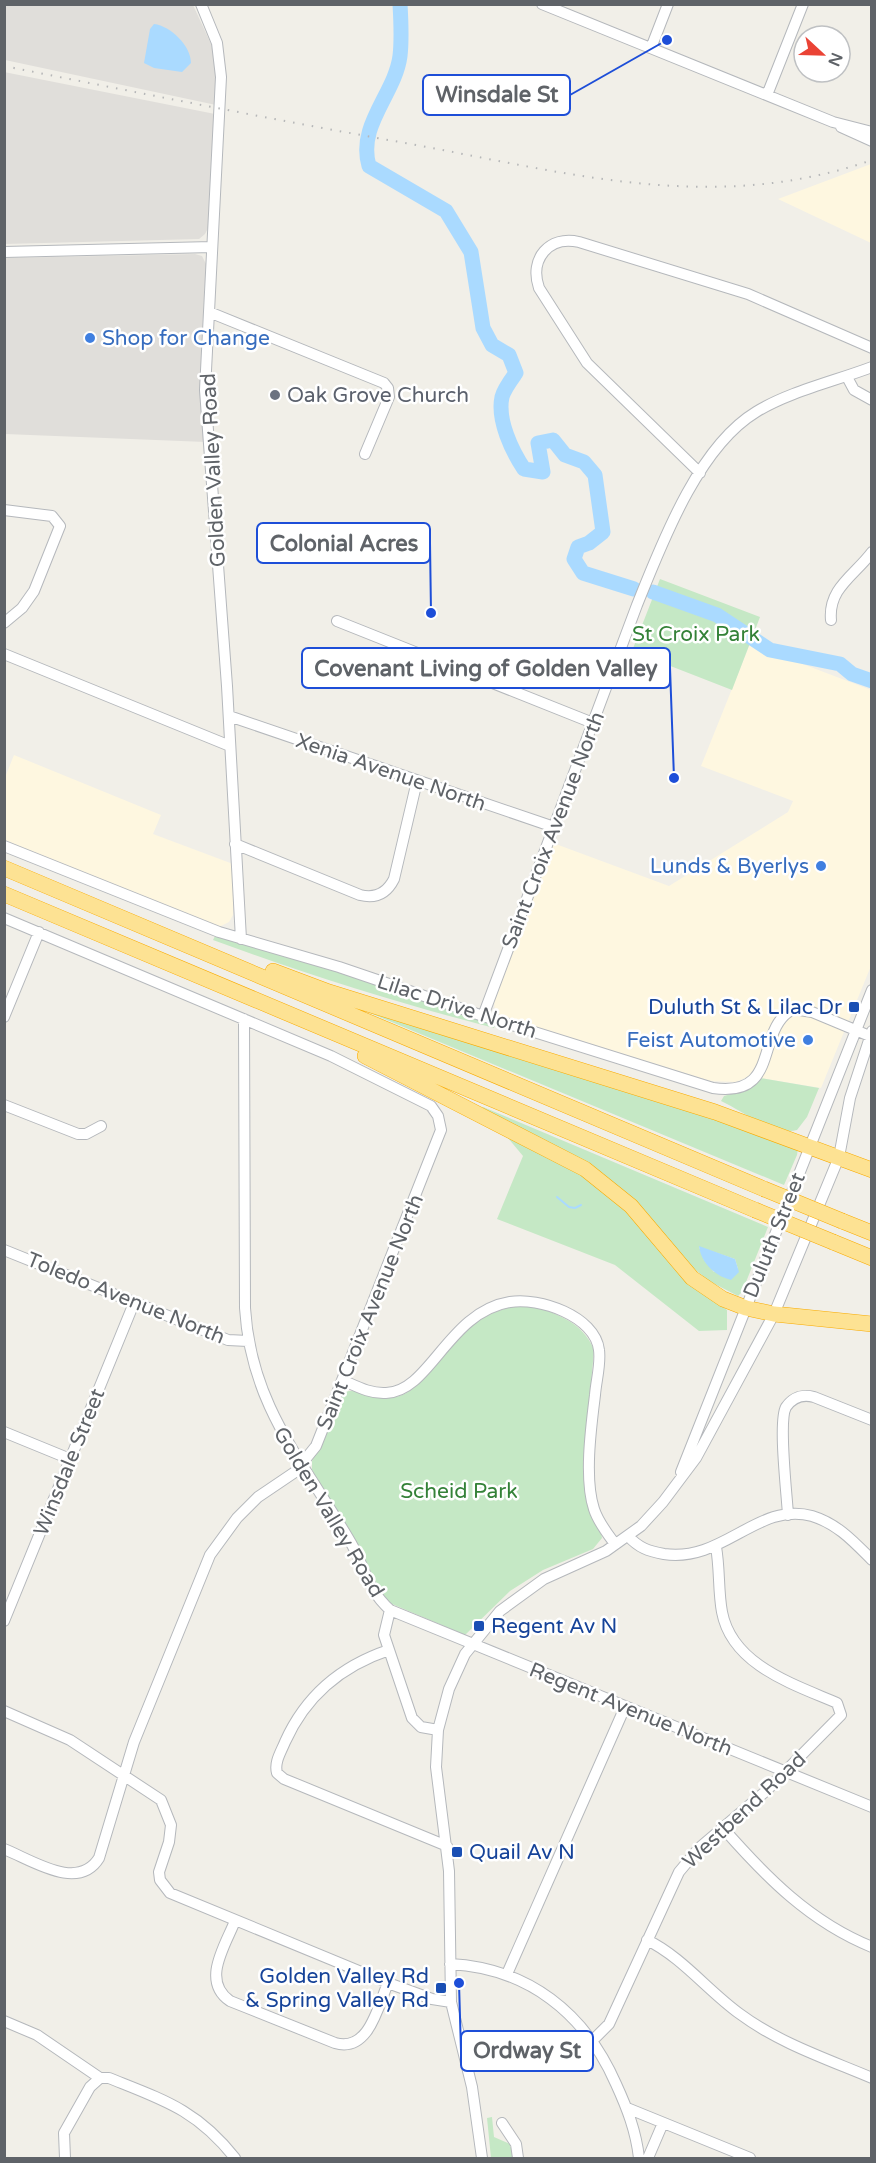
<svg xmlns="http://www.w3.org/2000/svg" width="876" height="2163" font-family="'Varela Round',sans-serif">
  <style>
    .commercial { fill: #fef7e0 }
    .industrial { fill: #e0deda }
    .green { fill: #c5e8c5; fill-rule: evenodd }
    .water { fill: #aadaff }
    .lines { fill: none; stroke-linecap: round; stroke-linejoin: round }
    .stream { stroke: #aadaff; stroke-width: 2 }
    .river { stroke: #aadaff; stroke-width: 15 }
    .minor-casing { stroke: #b5b8bc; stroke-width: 12 }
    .highway-casing { stroke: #f9ab00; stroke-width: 16 }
    .minor { stroke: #fff; stroke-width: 10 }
    .highway { stroke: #fde293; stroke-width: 15 }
    .rail { stroke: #b6b7b8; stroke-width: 2; stroke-dasharray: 1.5 8; stroke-linecap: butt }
    .highway-bridge-casing { stroke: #f9ab00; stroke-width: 16; stroke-linecap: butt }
    .highway-bridge { stroke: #fde293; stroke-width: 15 }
    .shop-dot { fill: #3f7fe0; stroke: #fff; stroke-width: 2 }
    .worship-dot { fill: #6b7280; stroke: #fff; stroke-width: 2 }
    .transit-dot { fill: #1a4fb4; stroke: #fff; stroke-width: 2 }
    .labels { text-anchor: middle; stroke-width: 5; stroke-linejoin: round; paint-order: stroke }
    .shop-label { font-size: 21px; fill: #366cbe; stroke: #fff; text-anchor: end }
    .worship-label { font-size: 21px; fill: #5b616d; stroke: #fff; text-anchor: start }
    .street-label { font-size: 21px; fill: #5f6368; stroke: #fff }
    .park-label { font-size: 21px; fill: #348238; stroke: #fff }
    .transit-label { font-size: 21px; fill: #164399; stroke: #fff; text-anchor: end }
    .leader { fill: none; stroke: #1d4ed8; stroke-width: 2 }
    .callout-dot { fill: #1d4ed8; stroke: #fff; stroke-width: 2 }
    .callout { fill: #fff; stroke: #1d4ed8; stroke-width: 2 }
    .callout-label { font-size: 22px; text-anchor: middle; font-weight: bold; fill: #5f6368 }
  </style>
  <rect width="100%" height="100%" fill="#f1efe8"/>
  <!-- commercial -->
  <path class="commercial" d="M871,164V243L778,199Z
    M750,644L871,690V966L821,1088L749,1076L736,1082L711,1081L498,1015L495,1011L494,1002L553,843L669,886L788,812L793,801L701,766Z
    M14,755L161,815L153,834L233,864V915L229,922L217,928L5,840L4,780Z"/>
  <!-- industrial -->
  <path class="industrial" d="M5,5H193L211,44L216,68V105L5,60Z
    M4,72L215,114L208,228L205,234L199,239L5,244Z
    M195,254L202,256L206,264L201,351L206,442L5,434V258Z"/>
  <!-- green -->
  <path class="green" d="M660,579L760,617L732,690L632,651Z
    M215,936L344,974L495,1025L494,1028C398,1003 306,974 213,940Z
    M372,1009L708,1115L798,1149L797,1155L784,1185L370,1013Z
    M760,1078L819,1088L807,1117L797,1130C774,1136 741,1110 721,1101L724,1096L749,1089Z
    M483,1107L768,1227L742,1292L738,1296L709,1281L687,1263L645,1216L481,1111ZM699,1247L735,1259L738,1269L714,1272L704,1260Z
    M503,1132L565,1160L614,1196L685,1281L727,1310V1330L699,1331L615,1265L497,1219L523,1156Z
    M525,1304C553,1312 583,1321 594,1350L586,1440L602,1538L593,1549L543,1570L510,1591L465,1635L392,1604L382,1595L362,1554L312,1470V1461L343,1393C358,1384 382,1408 408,1392C418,1386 426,1375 434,1366C465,1330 476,1313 525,1304Z
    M492,2117L494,2137L510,2144L513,2158H491L487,2118Z"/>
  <!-- water -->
  <path class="water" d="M154,24C171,26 191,46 191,63L182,72L154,68L144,63L150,29Z
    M699,1246L735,1259L739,1272L731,1280C715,1276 701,1263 699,1246Z"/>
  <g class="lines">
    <!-- stream -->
    <path class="stream" d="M557,1197L569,1207L575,1208L581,1205"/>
    <!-- river -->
    <path class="river" d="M400,4C401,21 402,39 400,56C395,94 357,125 369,166L446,211L471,252L483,328L492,345L509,355L516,373C511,380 504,389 502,397C497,420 512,451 524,469L543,472L538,443L553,440L565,455L584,462L595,475L603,532L589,543L578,547L574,559L583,573L634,589
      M653,592L717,615L770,650L840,664L852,674L872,681"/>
    <defs>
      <path id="minor" d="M201,4L217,43L221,77L205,390L227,686L241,939
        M542,4L833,122L872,132
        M651,48L668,4
        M767,95L803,4
        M841,127L872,141
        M4,252L212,247
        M209,312L384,383L388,388L389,397L365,454
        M847,377L854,390L872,400
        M700,473L587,363L539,288C529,259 549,235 579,242L748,294L872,348
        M4,510L52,516L60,526L34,591L22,608L4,623
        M831,620C828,588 855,575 872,552
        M337,621L593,723
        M4,654L230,746
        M229,716L554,827
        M235,844L360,895C376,899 387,893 394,879L417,781
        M4,846L219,932L339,967L483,1016L713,1088C782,1098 754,1030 793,1009L812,1012L872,1037
        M4,918L331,1056L431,1106L438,1116L441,1130L316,1446L295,1472L258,1497L237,1518L210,1555L134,1742L99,1858C78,1892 32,1860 4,1849
        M483,1016L637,605C662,543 698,447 756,412C788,392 835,381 872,367
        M4,1017L39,932
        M244,1019L245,1308C251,1407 304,1462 351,1543C366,1569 366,1588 390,1610L384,1635L412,1718L421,1727L438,1730
        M4,1105L78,1134H86L101,1126
        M4,1250L228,1340L248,1341
        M342,1380C356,1386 370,1394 386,1393C430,1392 448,1312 510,1302C539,1297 595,1316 599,1350C601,1364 596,1381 595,1395C591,1427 584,1479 594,1509C598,1522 607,1533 615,1544
        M4,1432L70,1459
        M681,1472L872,990
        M788,1515C787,1495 778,1421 786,1407C793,1397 803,1394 814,1397L872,1420
        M628,1536C639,1548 648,1551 664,1554C723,1563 758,1501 812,1516C838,1524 854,1542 872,1560
        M390,1610L872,1807
        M4,1621L134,1303
        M389,1650C341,1666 306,1695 285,1742C281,1752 274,1762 277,1773L284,1779L447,1846
        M4,1711L70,1740L161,1800L171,1825L169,1842L159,1872L160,1880L170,1893L388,1983L432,1999L451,2002
        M723,1828C766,1877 810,1922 872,1947
        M235,1921C225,1946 201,1981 230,2001L335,2043C369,2053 378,2006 388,1983
        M647,1940C682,1957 708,1991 740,2014C779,2043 827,2059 872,2078
        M450,1964C528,1968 585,2013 616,2084C627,2108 636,2131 639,2158
        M507,1974L625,1707
        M4,2021L37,2035L100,2078H109C164,2100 197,2110 235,2158
        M593,2040L609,2024L679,1872L699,1848L766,1791L841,1715L837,1703C793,1684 732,1665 722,1612C718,1591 720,1569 716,1547
        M627,2108L750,2158
        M502,2123L516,2144L518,2158
        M65,2158L64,2133L90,2087L100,2078
        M482,2158L472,2087L451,2002L449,1871L436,1767L438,1730L449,1689L465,1654L500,1611L544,1579L606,1551L641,1526L663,1502L696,1458L774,1314L839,1157L850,1098L872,1031
        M648,2158L663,2123"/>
      <path id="highway" d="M4,868L764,1189
        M4,894L755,1210
        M273,971L329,992L715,1112L872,1170
        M365,1056L585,1169L631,1206L692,1278L723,1299L746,1308L774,1314L872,1324
        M842,1221L872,1233
        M833,1242L872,1258"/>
    </defs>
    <!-- minor casing -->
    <use href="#minor" class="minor-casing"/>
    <!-- highway casing -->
    <use href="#highway" class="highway-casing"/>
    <!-- minor -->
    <use href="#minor" class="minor"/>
    <!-- highway -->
    <use href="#highway" class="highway"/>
    <!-- rail -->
    <path class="rail" d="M4,66C140,93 275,120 411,144C568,173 714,215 872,160"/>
    <defs>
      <path id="highway-bridge" d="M764,1189L842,1221
        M755,1210L833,1242"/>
    </defs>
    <!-- highway-bridge casing -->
    <use href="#highway-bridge" class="highway-bridge-casing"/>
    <!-- highway-bridge -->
    <use href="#highway-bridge" class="highway-bridge"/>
  </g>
  <!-- markers -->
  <g class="shop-dot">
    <circle cx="90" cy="338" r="6"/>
    <circle cx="821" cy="866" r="6"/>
    <circle cx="808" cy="1040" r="6"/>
  </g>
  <circle class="worship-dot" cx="275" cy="395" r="6"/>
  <g class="transit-dot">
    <rect x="848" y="1001" width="12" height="12" rx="3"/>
    <rect x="473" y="1620" width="12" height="12" rx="3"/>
    <rect x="451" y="1846" width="12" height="12" rx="3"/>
    <rect x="435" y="1982" width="12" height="12" rx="3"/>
  </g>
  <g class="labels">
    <!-- shop labels -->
    <g class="shop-label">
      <text x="102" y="345" text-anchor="start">Shop for Change</text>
      <text x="809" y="873">Lunds &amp; Byerlys</text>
      <text x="796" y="1047">Feist Automotive</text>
    </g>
    <!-- worship labels -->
    <g class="worship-label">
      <text x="287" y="402">Oak Grove Church</text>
    </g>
    <!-- street labels -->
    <g class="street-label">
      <text transform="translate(213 470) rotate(-93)" y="7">Golden Valley Road</text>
      <text transform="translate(391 772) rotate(19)" y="7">Xenia Avenue North</text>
      <text transform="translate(553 830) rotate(-69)" y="7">Saint Croix Avenue North</text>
      <text transform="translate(457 1006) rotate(18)" y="7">Lilac Drive North</text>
      <text transform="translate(774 1235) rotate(-68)" y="7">Duluth Street</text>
      <text transform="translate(126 1298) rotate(22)" y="7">Toledo Avenue North</text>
      <text transform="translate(370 1312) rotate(-68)" y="7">Saint Croix Avenue North</text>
      <text transform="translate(69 1462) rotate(-68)" y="7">Winsdale Street</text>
      <text transform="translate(329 1512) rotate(59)" y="7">Golden Valley Road</text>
      <text transform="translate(631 1709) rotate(22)" y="7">Regent Avenue North</text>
      <text transform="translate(744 1810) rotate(-43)" y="7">Westbend Road</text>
    </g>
    <!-- park labels -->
    <g class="park-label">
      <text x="696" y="641">St Croix Park</text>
      <text x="459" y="1498">Scheid Park</text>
    </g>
    <!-- transit labels -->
    <g class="transit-label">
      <text x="842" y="1014">Duluth St &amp; Lilac Dr</text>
      <text x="491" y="1633" text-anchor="start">Regent Av N</text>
      <text x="469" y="1859" text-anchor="start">Quail Av N</text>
      <text x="429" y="1983">Golden Valley Rd<tspan x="429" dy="24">&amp; Spring Valley Rd</tspan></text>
    </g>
  </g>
  <!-- callouts -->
  <path class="leader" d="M667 40L570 95M431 613L430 543M674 778L670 668M459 1983L461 2051"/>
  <g class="callout-dot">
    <circle cx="667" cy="40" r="6"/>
    <circle cx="431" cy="613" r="6"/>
    <circle cx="674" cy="778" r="6"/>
    <circle cx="459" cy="1983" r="6"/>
  </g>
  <g class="callout">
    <rect x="423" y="75" width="147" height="40" rx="6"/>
    <rect x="257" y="523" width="173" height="40" rx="6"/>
    <rect x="302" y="648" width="368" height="40" rx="6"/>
    <rect x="461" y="2031" width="132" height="40" rx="6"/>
  </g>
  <g class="callout-label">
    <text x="497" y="102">Winsdale St</text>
    <text x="344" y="551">Colonial Acres</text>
    <text x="486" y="676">Covenant Living of Golden Valley</text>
    <text x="527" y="2058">Ordway St</text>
  </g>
  <!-- border -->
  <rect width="876" height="2163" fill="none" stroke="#5f6368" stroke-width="12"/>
  <!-- north arrow -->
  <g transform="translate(822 54) rotate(112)"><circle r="28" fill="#ffffff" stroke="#bfc1c3" stroke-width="1.5"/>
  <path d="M0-4.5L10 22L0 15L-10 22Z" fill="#ea4335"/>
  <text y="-9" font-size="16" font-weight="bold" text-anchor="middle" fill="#5f6368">N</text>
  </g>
</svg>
